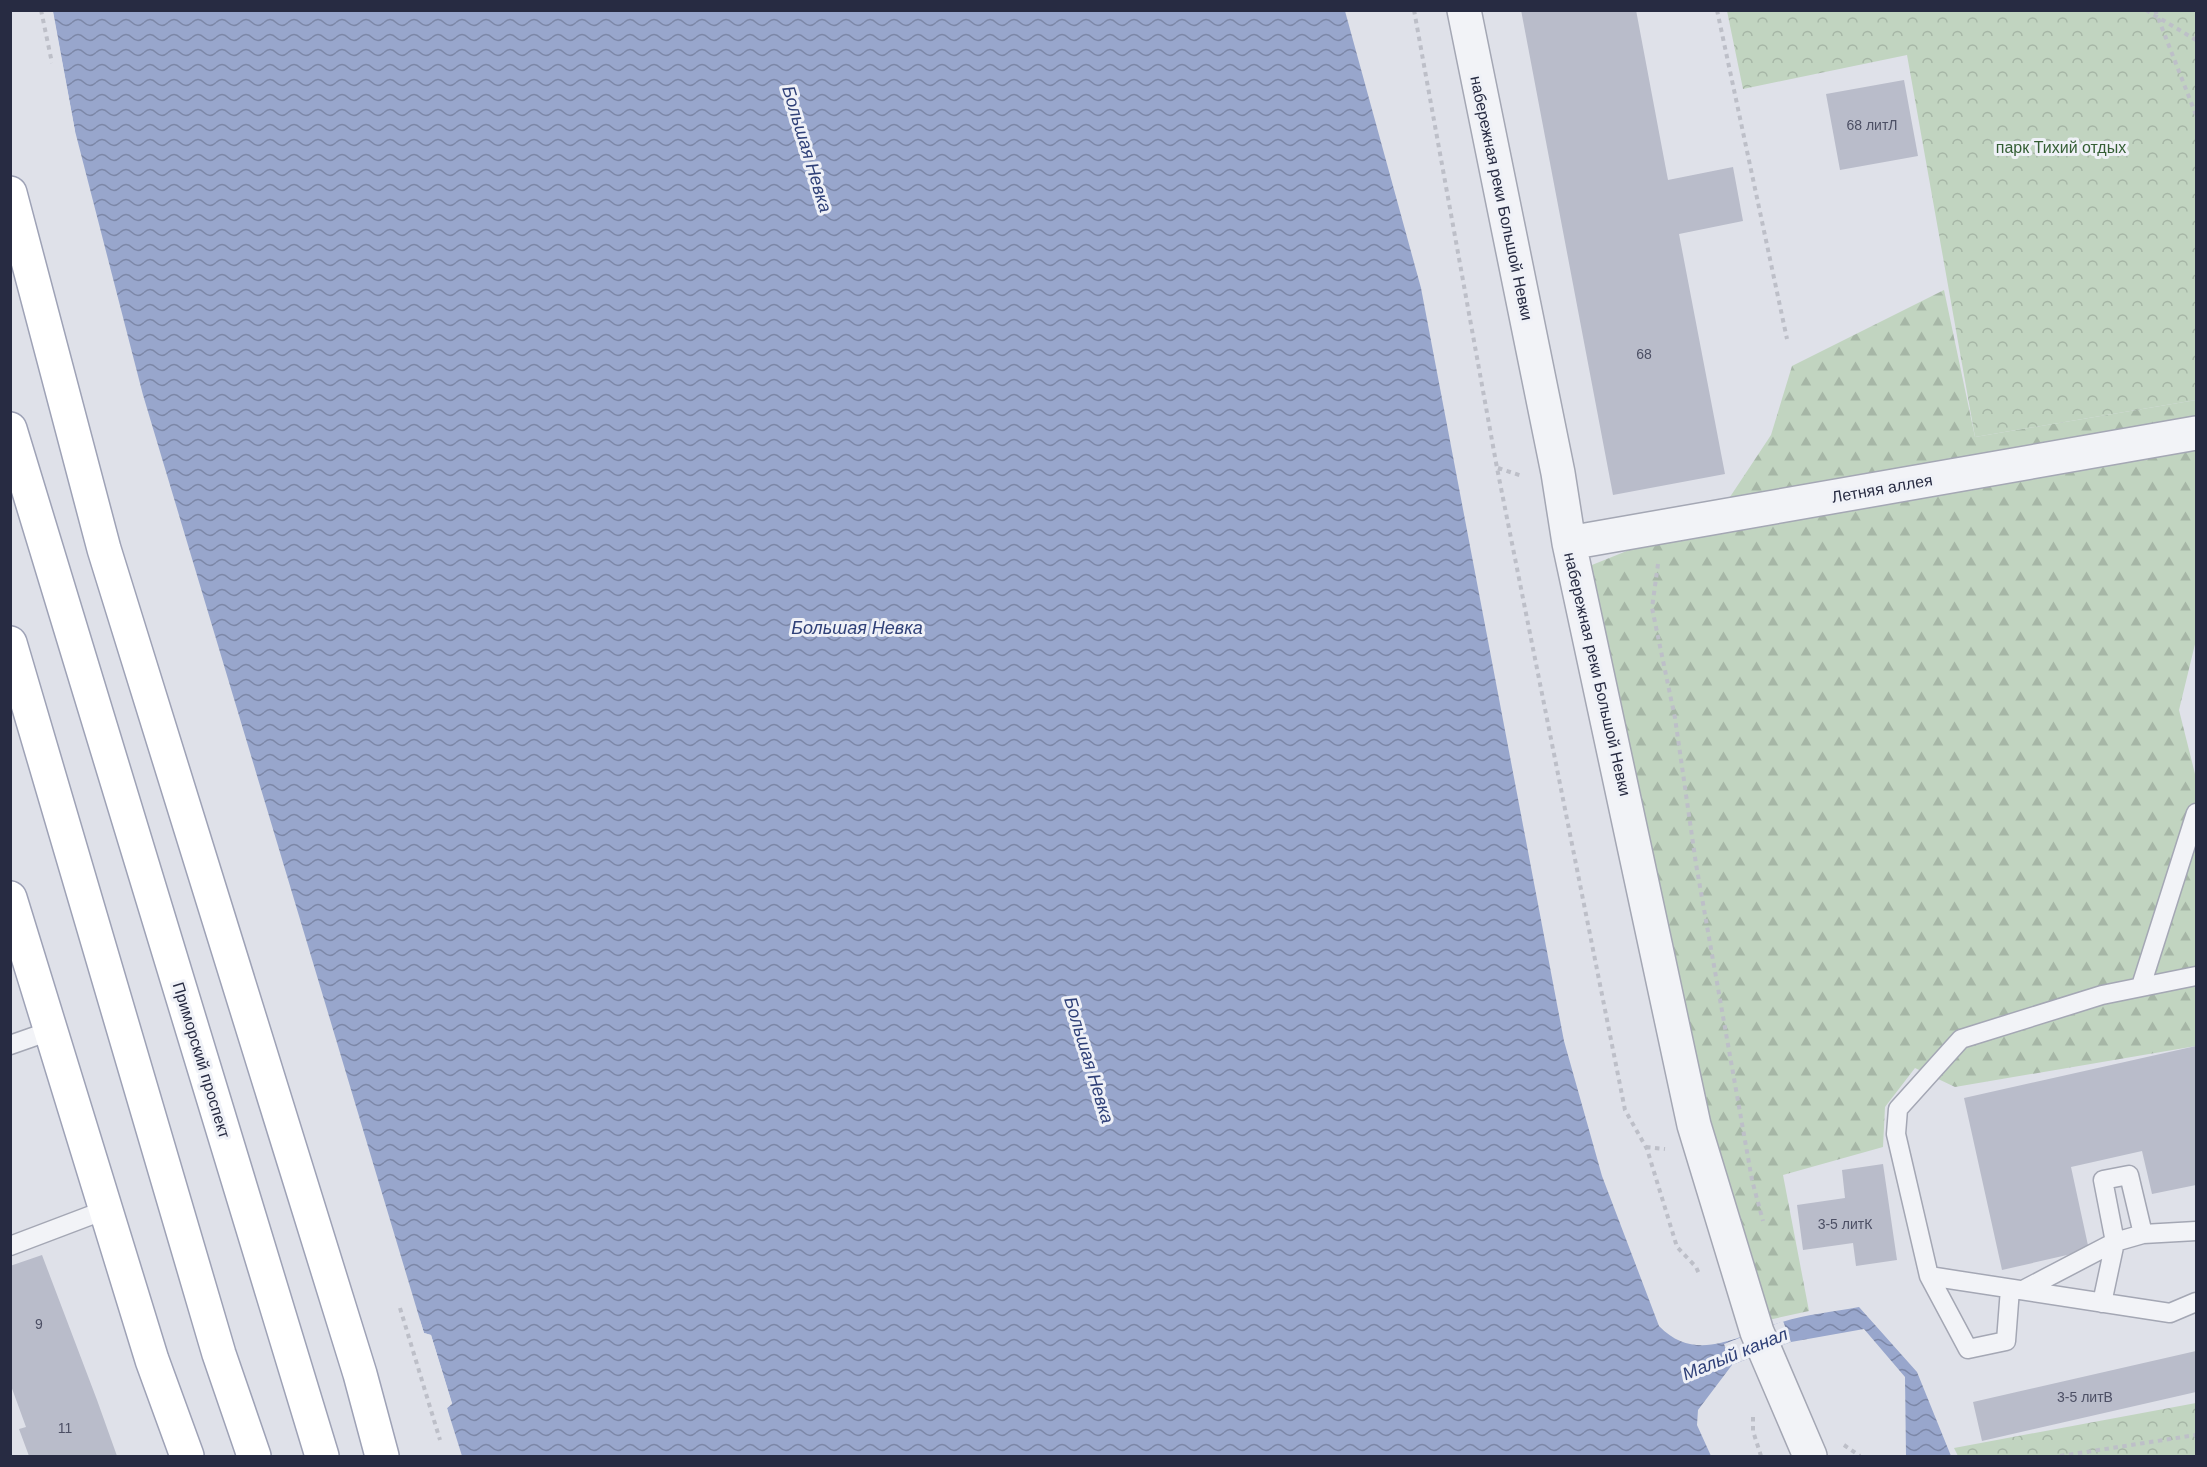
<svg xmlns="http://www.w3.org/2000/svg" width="2207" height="1467" font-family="Arial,sans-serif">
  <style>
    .forest { fill: url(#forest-firs) }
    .park { fill: url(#park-crowns) }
    .water { fill: url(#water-waves) }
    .pier { fill: #dfe1e9 }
    .building { fill: #b9bcca }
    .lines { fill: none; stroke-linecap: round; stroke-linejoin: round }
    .lane-casing { stroke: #a4a7b4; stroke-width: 21 }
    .street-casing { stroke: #a4a7b4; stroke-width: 36 }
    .primary-casing { stroke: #9ea2b6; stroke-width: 36 }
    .path { stroke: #bdbfc8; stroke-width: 4; stroke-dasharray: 4.5 4.5; stroke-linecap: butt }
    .lane { stroke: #f2f3f7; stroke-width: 18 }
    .street { stroke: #f2f3f7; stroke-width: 33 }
    .primary { stroke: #fff; stroke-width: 33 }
    .labels { text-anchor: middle; stroke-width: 6; stroke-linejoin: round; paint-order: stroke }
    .number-label { font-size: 14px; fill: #4c4f64 }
    .park-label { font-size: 16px; fill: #345e34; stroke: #eff1f7 }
    .street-label { font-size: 16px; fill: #272b42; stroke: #eff1f7 }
    .water-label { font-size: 18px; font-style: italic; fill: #2f4078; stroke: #eff1f7 }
  </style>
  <defs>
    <pattern id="forest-firs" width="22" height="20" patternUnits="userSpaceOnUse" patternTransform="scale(1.5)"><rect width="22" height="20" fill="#c1d4c0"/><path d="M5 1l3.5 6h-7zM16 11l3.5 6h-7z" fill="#a6b6a6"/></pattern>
    <pattern id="park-crowns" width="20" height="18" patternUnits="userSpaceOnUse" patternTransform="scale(1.5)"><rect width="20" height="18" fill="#c1d4c0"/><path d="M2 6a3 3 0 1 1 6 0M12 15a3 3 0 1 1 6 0" fill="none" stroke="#a6b6a6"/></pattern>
    <pattern id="water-waves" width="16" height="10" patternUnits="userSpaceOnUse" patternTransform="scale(1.5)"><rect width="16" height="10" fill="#98a6cc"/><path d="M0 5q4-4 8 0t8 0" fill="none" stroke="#7c87a7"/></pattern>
  </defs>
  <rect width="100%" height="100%" fill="#dfe1e9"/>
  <!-- forest -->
  <path class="forest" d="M1944,290L1975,437L2196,400V640L2179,710L2196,778V1046L1955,1087L1915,1068L1885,1107L1883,1147L1783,1175L1809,1311L1759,1322L1698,1081L1587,567L1644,544L1724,506L1771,435L1792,366Z"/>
  <!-- park -->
  <path class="park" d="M1727,11H2196V400L1975,437L1907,55L1743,89Z
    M2196,1403V1456H1958L1954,1448Z"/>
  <!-- water -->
  <path class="water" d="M53,11H1345L1421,288L1564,1041L1602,1176L1659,1326C1697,1365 1739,1335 1782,1322C1807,1314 1834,1312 1859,1307L1917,1372L1951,1456H1906L1905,1377L1864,1329L1791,1342L1732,1365L1698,1410L1697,1425L1711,1456H462L447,1408L452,1403L431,1335L424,1333L420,1320L143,395L75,131Z"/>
  <!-- pier -->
  <path class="pier" d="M53,13L75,131L72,132L50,14Z
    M420,1320L424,1333L431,1335L452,1404L447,1408L450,1421L448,1422L444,1408L449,1403L428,1336L421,1334L417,1321Z
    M1783,1321L1791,1342L1732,1365L1724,1344Z"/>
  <!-- building -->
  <path class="building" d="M1521,10H1636L1668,180L1733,167L1743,221L1679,234L1725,474L1613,495Z
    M1904,80L1918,156L1840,170L1826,94Z
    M2196,1046V1185L2152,1194L2142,1151L2071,1167L2089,1250L2002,1270L1964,1098Z
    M1883,1164L1897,1260L1856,1266L1853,1243L1803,1250L1797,1205L1845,1198L1842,1170Z
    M42,1255L97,1400L117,1456H29L19,1429L26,1427L10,1383V1266Z
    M2196,1351V1392L1982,1441L1973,1402Z"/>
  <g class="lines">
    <defs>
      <path id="lane" d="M2141,986L2196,813
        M10,1045L50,1031
        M10,1246L105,1210
        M1929,1276L2170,1313L2196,1302
        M2010,1289L2006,1341L1968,1349L1929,1276L1896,1134L1898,1109L1961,1039L2102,995L2196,976
        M2023,1290L2115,1242L2143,1234
        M2102,1303L2115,1242L2103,1180L2129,1175L2143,1234L2196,1231"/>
      <path id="street" d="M1464,10L1558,473L1569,543L1694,1125L1757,1332L1810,1456
        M1569,543L2196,433"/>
      <path id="primary" d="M10,193L104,549L360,1374L382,1456
        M10,429L322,1456
        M10,643L219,1354L254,1456
        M10,898L152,1360L187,1456"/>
    </defs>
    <!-- lane casing -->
    <use href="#lane" class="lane-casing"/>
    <!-- street casing -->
    <use href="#street" class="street-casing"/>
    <!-- primary casing -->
    <use href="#primary" class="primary-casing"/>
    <!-- path -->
    <path class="path" d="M41,10L52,63
      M1414,10L1497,468L1625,1110L1647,1149L1677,1247L1696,1267L1700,1276
      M1717,10L1787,339
      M2146,10L2196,40
      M2155,10L2196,115
      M1498,468L1522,476
      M1658,564L1652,608L1675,718L1696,864L1752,1180L1763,1221
      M1646,1147L1665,1149
      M400,1308L440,1440
      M1753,1417V1431L1761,1456
      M1844,1445L1860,1456
      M2060,1456L2196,1435"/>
    <!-- lane -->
    <use href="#lane" class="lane"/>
    <!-- street -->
    <use href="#street" class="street"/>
    <!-- primary -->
    <use href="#primary" class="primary"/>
  </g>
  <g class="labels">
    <!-- number labels -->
    <g class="number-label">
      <text x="1872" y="130">68 литЛ</text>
      <text x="1644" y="359">68</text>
      <text x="1845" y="1229">3-5 литК</text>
      <text x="39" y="1329">9</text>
      <text x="2085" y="1402">3-5 литВ</text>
      <text x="65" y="1433">11</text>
    </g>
    <!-- park labels -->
    <g class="park-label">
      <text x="2061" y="153">парк Тихий отдых</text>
    </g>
    <!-- street labels -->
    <g class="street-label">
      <text transform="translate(1502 198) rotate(78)" y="6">набережная реки Большой Невки</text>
      <text transform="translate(1882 488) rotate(-10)" y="6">Летняя аллея</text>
      <text transform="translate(1598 674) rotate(77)" y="6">набережная реки Большой Невки</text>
      <text transform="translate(202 1060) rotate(73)" y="6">Приморский проспект</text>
    </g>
    <!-- water labels -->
    <g class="water-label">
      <text transform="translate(807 149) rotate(73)" y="6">Большая Невка</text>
      <text x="857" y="634">Большая Невка</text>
      <text transform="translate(1089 1060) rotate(73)" y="6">Большая Невка</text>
      <text transform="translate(1735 1354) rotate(-22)" y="6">Малый канал</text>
    </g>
  </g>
  <!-- border -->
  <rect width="2207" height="1467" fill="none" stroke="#272b42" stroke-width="24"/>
</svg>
